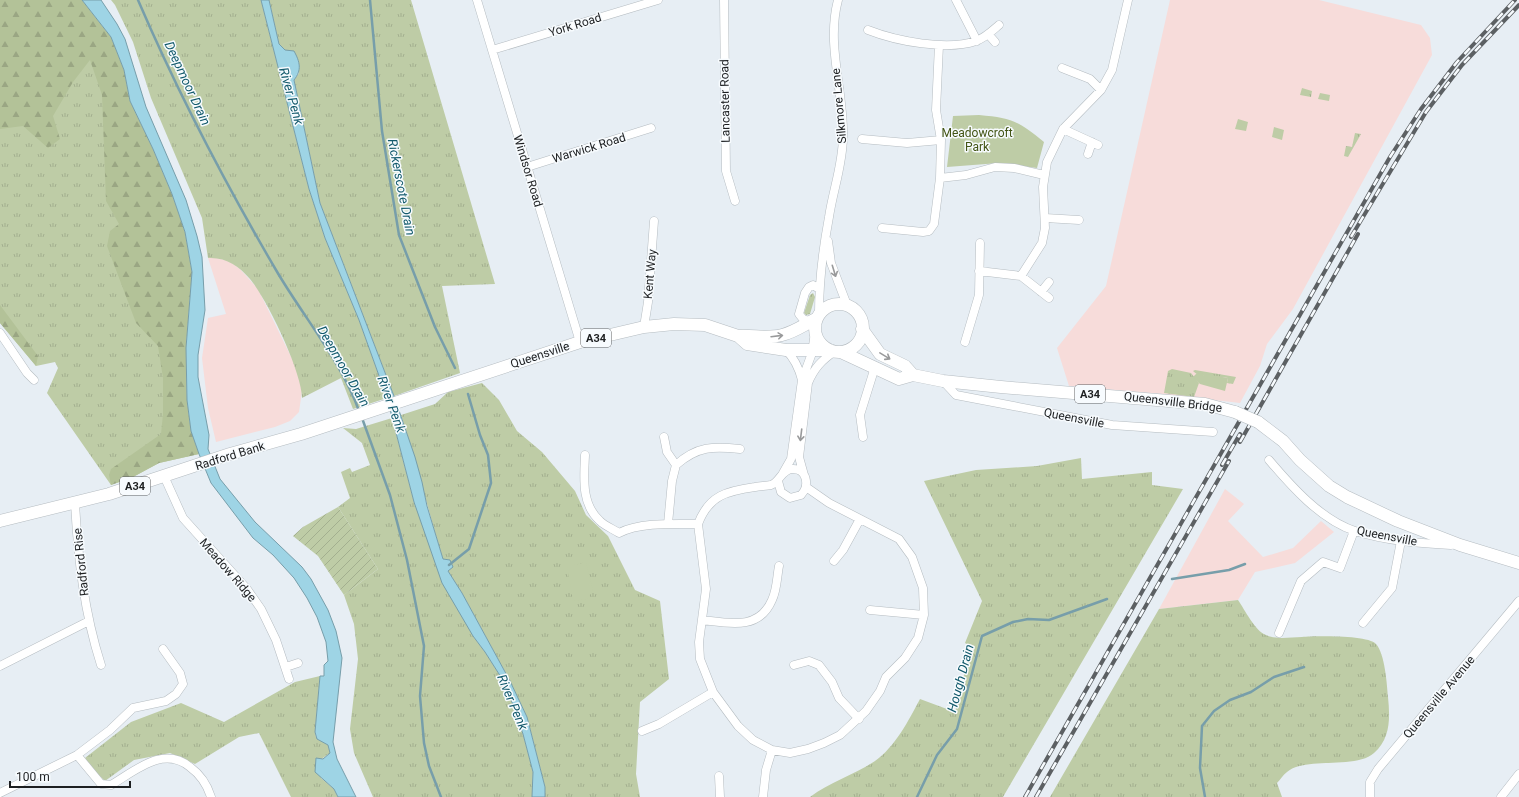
<svg xmlns="http://www.w3.org/2000/svg" width="1519" height="797" font-family="Roboto,sans-serif">
  <style>
    .commercial { fill: #f7dcda }
    .grass { fill: url(#grass-tufts) }
    .forest { fill: url(#forest-firs) }
    .park { fill: #becca6 }
    .garden { fill: url(#garden-furrows) }
    .water { fill: #9ed4e5; stroke: #779eaa }
    .lines { fill: none; stroke-linecap: round; stroke-linejoin: round }
    .stream { stroke: #779eaa; stroke-width: 2.5 }
    .minor-casing { stroke: #b5bcc1; stroke-width: 9 }
    .highway-casing { stroke: #b5bcc1; stroke-width: 13 }
    .minor { stroke: #fff; stroke-width: 8 }
    .highway { stroke: #fff; stroke-width: 12 }
    .rail-casing { stroke: #5c6063; stroke-width: 4 }
    .rail { stroke: #f7fbfe; stroke-width: 2.5; stroke-dasharray: 8; stroke-linecap: butt }
    .highway-bridge-casing { stroke: #b5bcc1; stroke-width: 13; stroke-linecap: butt }
    .highway-bridge { stroke: #fff; stroke-width: 12 }
    .oneway { stroke: #999a9b }
    .labels { text-anchor: middle; stroke-width: 3; stroke-linejoin: round; paint-order: stroke }
    .shield { fill: #f7fbfe; stroke: #5e6163; stroke-width: 1 }
    .shield-label { font-size: 11px; font-weight: bold; fill: #1d1f21 }
    .street-label { font-size: 12px; fill: #1d1f21; stroke: #f7fbfe }
    .park-label { font-size: 12px; fill: #425414; stroke: #f7fbfe }
    .water-label { font-size: 13px; font-style: italic; fill: #125a6c; stroke: #f7fbfe }
  </style>
  <defs>
    <pattern id="grass-tufts" width="24" height="20" patternUnits="userSpaceOnUse"><rect width="24" height="20" fill="#becca6"/><path d="M3 7l-1-3M5 7V3M7 7l1-3M15 17l-1-3M17 17v-4M19 17l1-3" fill="none" stroke="#a3af8f"/></pattern>
    <pattern id="forest-firs" width="22" height="20" patternUnits="userSpaceOnUse"><rect width="22" height="20" fill="#b3c298"/><path d="M5 1l3.5 6h-7zM16 11l3.5 6h-7z" fill="#9aa683"/></pattern>
    <pattern id="garden-furrows" width="10" height="10" patternUnits="userSpaceOnUse"><rect width="10" height="10" fill="#becca6"/><path d="M-1 1l2-2M0 10L10 0M9 11l2-2" fill="none" stroke="#a3af8f"/></pattern>
  </defs>
  <rect width="100%" height="100%" fill="#e7eef4"/>
  <!-- commercial -->
  <path class="commercial" d="M1170,0H1319L1421,25L1430,38L1432,55L1293,309L1267,344L1260,366L1240,403L1163,394L1069,386L1057,348L1106,286Z
    M208,258H217L229,261L240,269L258,289L297,369L302,391L299,412L290,421L275,427L216,442L208,408L202,358L208,318L226,314Z
    M1225,489L1244,504L1228,521L1263,557L1293,548L1321,521L1334,532L1295,563L1255,572L1238,600L1159,609Z"/>
  <!-- grass -->
  <path class="grass" d="M0,0H82L191,431L199,454L159,463L133,477L111,485L47,393L58,368L55,362L36,366L0,323Z
    M111,0H261L309,189L325,238L359,320L387,398L353,409L341,378L302,398C302,372 267,299 250,279C239,266 226,257 208,258L202,218L151,98L133,42L115,5Z
    M269,0H411L495,284L442,286L460,373L394,396L320,203L294,80L299,73L285,50L279,44Z
    M1302,88L1312,91L1311,97L1300,95Z
    M1320,93L1330,95L1329,101L1318,99Z
    M1238,119L1248,122L1246,131L1235,129Z
    M1274,127L1284,130L1282,140L1272,137Z
    M1355,133L1361,134L1348,157L1344,156L1346,146L1352,147Z
    M813,293L815,297L810,314L806,315L804,313L810,295Z
    M1172,369L1191,373L1199,383L1194,397L1164,393L1168,371Z
    M1195,370L1236,377L1233,384L1227,383L1228,378C1217,375 1200,379 1193,371Z
    M482,383L499,400L517,431L542,452L575,491L586,515L608,536L635,590L660,601L669,679L640,702L636,774L640,797H545V787L527,717L510,681L462,593L448,571L450,560L443,559C428,511 417,463 401,415L435,404L448,392Z
    M392,418L414,502L473,636L485,652L506,685L523,734L533,772L532,797H373L354,753L350,729L358,659L354,624L344,595L378,569L338,507L350,498L341,472L350,468L352,472L370,465L362,443L343,428L356,429Z
    M1081,458L1082,479L1152,472V485L1183,489L1003,797H810C830,782 854,775 875,761C895,747 909,720 920,699L955,712L971,646L965,643L982,601L924,481L976,470L1037,466Z
    M1238,600C1245,610 1255,631 1266,635C1277,640 1290,637 1302,637C1315,636 1368,635 1376,644C1385,654 1387,684 1388,697C1390,717 1391,738 1374,753C1355,770 1306,756 1287,772C1283,775 1280,780 1277,783L1282,797H1050L1159,609Z
    M320,676L315,732L316,737L328,745L330,753L320,760L321,778L334,789L338,797H291L259,733L239,737L195,764L170,753L134,760L105,781L94,771L85,758L131,722L181,703L224,722L295,682Z"/>
  <!-- forest -->
  <path class="forest" d="M0,0H82L111,37L124,70L130,101L153,149L172,194L185,232L192,272L186,348L187,400L191,431L199,454L159,463L133,477L111,485L109,475L111,469L161,434L163,414V378L158,346L136,323L107,246L110,231L119,224L106,201L102,95L90,60L73,82L53,116L60,139L48,148L23,126L0,129Z
    M0,305L38,356L36,366L0,323Z"/>
  <!-- park -->
  <path class="park" d="M979,115C1012,118 1018,121 1044,142L1037,168L999,163L947,167L953,116Z
    M1197,373L1204,374L1203,376L1206,374L1228,378L1225,391L1200,384L1193,377Z
    M586,562L593,590L587,599L573,601L567,567Z"/>
  <!-- garden -->
  <path class="garden" d="M338,507L378,569L344,595L318,556L293,536L303,527Z"/>
  <!-- water -->
  <path class="water" d="M82,0H101L117,24L125,39L146,107L186,200L197,236L202,257L205,310L198,355V377L209,435L208,449L220,479L255,522L302,567L311,579L328,610L336,631L342,658L333,742L337,759L356,797H338L334,789L315,772L316,758L323,759L330,753L328,745L317,739L315,732L320,676H324V665L328,661L326,642L317,617L307,598L294,578L273,555L253,538L211,483L199,454L191,431L187,400L186,348L192,272L185,232L172,194L153,149L130,101L124,70L111,37Z
    M261,0H269L279,44L285,50L294,51C300,62 302,70 294,80L320,203L394,396L415,457L422,482L427,506L443,559L450,560L453,567L448,571L462,593L510,681L527,717L545,787V797H532L533,772L523,734L506,685L485,652L473,636L442,583L414,502L387,398L359,320L325,238L309,189Z"/>
  <g class="lines">
    <!-- stream -->
    <path class="stream" d="M138,0C178,93 225,183 276,270C302,315 342,362 359,411
      M370,0L382,131L399,235L435,327L455,368
      M362,418L390,495L407,560L424,646L420,696L424,743L429,766L441,797
      M449,565L469,549L491,483L488,455L480,435L468,394
      M1172,579L1229,570L1245,564
      M917,797L937,755L957,729L982,636L1013,622L1028,619L1049,620L1107,599
      M1205,797L1200,768L1202,726L1214,711L1230,700L1251,692L1274,677L1304,667"/>
    <defs>
      <path id="minor" d="M477,0L580,342
        M724,0L726,171L735,201
        M956,0L977,41
        M868,30C896,41 947,51 976,41C985,38 992,31 999,25
        M988,34L995,42
        M492,50L658,0
        M1062,68L1090,79L1101,90
        M1063,129L1098,145
        M862,139L907,143L941,140
        M1088,154L1092,142
        M527,167L651,128
        M940,178L966,175L995,167L1014,168L1044,175
        M1045,218L1079,220
        M882,228L923,232L929,231L934,224L940,178L941,140L936,110L939,45
        M828,241L831,263L847,305
        M979,271L1021,276L1049,298
        M1021,276L1042,243L1045,228L1043,187L1047,162L1063,129L1101,90L1112,70L1128,0
        M1041,292L1049,282
        M819,314C819,282 823,249 829,217C833,190 843,164 843,136C844,91 826,45 838,0
        M811,322L803,319L799,314L805,293L809,287L813,285L819,289
        M644,327L648,302L654,221
        M0,333L27,373L34,380
        M965,342L979,295L980,243
        M786,350C795,359 799,368 802,380
        M943,381L956,395L1112,425L1213,432
        M664,437L667,452L676,465
        M863,437L860,415L875,367
        M585,455C584,478 581,504 600,521C605,526 613,529 619,533C640,522 674,524 698,524
        M1269,460C1291,486 1321,520 1355,531C1386,541 1418,543 1451,545
        M676,465C697,446 714,446 740,449
        M783,473L791,459L802,380L812,353L815,332
        M804,475L799,457L808,383C814,368 822,360 835,351
        M164,476L183,518L247,589L261,609L276,640L289,679
        M778,481L781,492L790,498L801,495C810,486 807,468 792,469C781,470 780,482 771,485C766,486 760,486 755,487C727,491 709,495 698,524L706,589L699,642L700,659L713,692L738,726L753,740L772,750L790,753L808,749L824,743L840,735L866,711L880,691L886,677L905,658L918,638L924,615L923,588L912,557L899,539L829,503L806,487
        M75,503C78,558 84,612 101,665
        M668,524L672,481L676,465
        M834,561L843,550L860,519
        M870,610L924,615
        M702,620C728,623 759,631 772,600C777,590 777,576 779,566
        M1363,623L1392,588L1401,541
        M1279,633L1301,581L1323,562L1340,568L1354,531
        M794,665L809,661L819,665L832,682L839,698L859,719
        M0,666L89,621
        M286,667L298,663
        M642,731L659,724L713,692
        M77,755L101,784L111,785C135,771 163,745 190,767C201,775 207,784 211,797
        M719,776L720,797
        M0,793L77,755L110,730L133,708L166,701L176,694L183,684L180,673L163,649
        M763,797L766,770L772,750
        M1370,797V782L1378,769L1519,601
        M1501,797L1519,774"/>
      <path id="highway" d="M815 328a24 24 0 1 1 48 0a24 24 0 1 1-48 0Z
        M862,329L880,354L905,366L913,375
        M738,336C753,335 768,339 782,335C795,332 805,324 816,319
        M841,352L899,379L913,375L943,381L1001,387L1205,404L1235,412
        M1258,422L1283,441L1300,460L1329,486L1347,497L1398,521L1460,545L1519,563
        M0,521L109,494L230,454L301,434L580,342L644,327L674,324L705,325L738,336L747,344L786,350H830"/>
    </defs>
    <!-- minor casing -->
    <use href="#minor" class="minor-casing"/>
    <!-- highway casing -->
    <use href="#highway" class="highway-casing"/>
    <!-- minor -->
    <use href="#minor" class="minor"/>
    <!-- highway -->
    <use href="#highway" class="highway"/>
    <defs>
      <path id="rail" d="M1351,237L1426,112L1462,65L1519,5
        M1240,442L1358,234
        M1222,465L1240,434
        M1025,797L1390,157L1421,109L1457,62L1515,0
        M1036,797L1229,461"/>
    </defs>
    <!-- rail casing -->
    <use href="#rail" class="rail-casing"/>
    <!-- rail -->
    <use href="#rail" class="rail"/>
    <defs>
      <path id="highway-bridge" d="M1235,412L1258,422"/>
    </defs>
    <!-- highway-bridge casing -->
    <use href="#highway-bridge" class="highway-bridge-casing"/>
    <!-- highway-bridge -->
    <use href="#highway-bridge" class="highway-bridge"/>
  </g>
  <!-- one-way arrows -->
  <defs><path id="oneway-shaft" d="M-6 0H5M1.5-3L5.5 0L1.5 3" fill="none" stroke-width="1.6" stroke-linecap="round" stroke-linejoin="round"/></defs>
  <g class="oneway">
    <use href="#oneway-shaft" transform="translate(834 271) rotate(73)"/>
    <use href="#oneway-shaft" transform="translate(777 336) rotate(-7)"/>
    <use href="#oneway-shaft" transform="translate(885 356) rotate(31)"/>
    <use href="#oneway-shaft" transform="translate(801 435) rotate(97)"/>
  </g>
  <g class="labels">
    <!-- shield labels -->
    <g class="shield">
      <rect x="581" y="329" width="30" height="18" rx="3"/>
      <rect x="1075" y="385" width="30" height="18" rx="3"/>
      <rect x="120" y="477" width="30" height="18" rx="3"/>
    </g>
    <g class="shield-label">
      <text x="596" y="342">A34</text>
      <text x="1090" y="398">A34</text>
      <text x="135" y="490">A34</text>
    </g>
    <!-- street labels -->
    <g class="street-label">
      <text transform="translate(575 25) rotate(-17)" y="4">York Road</text>
      <text transform="translate(725 101) rotate(-91)" y="4">Lancaster Road</text>
      <text transform="translate(839 106) rotate(-95)" y="4">Silkmore Lane</text>
      <text transform="translate(589 148) rotate(-17)" y="4">Warwick Road</text>
      <text transform="translate(528 171) rotate(73)" y="4">Windsor Road</text>
      <text transform="translate(650 274) rotate(-85)" y="4">Kent Way</text>
      <text transform="translate(540 355) rotate(-18)" y="4">Queensville</text>
      <text transform="translate(1173 402) rotate(7)" y="4">Queensville Bridge</text>
      <text transform="translate(1074 418) rotate(11)" y="4">Queensville</text>
      <text transform="translate(230 456) rotate(-17)" y="4">Radford Bank</text>
      <text transform="translate(1387 536) rotate(11)" y="4">Queensville</text>
      <text transform="translate(81 562) rotate(-96)" y="4">Radford Rise</text>
      <text transform="translate(228 570) rotate(49)" y="4">Meadow Ridge</text>
      <text transform="translate(1439 697) rotate(-50)" y="4">Queensville Avenue</text>
    </g>
    <!-- park labels -->
    <g class="park-label">
      <text x="977" y="137">Meadowcroft<tspan x="977" dy="14">Park</tspan></text>
    </g>
    <!-- water labels -->
    <g class="water-label">
      <text transform="translate(188 83) rotate(65)" y="5">Deepmoor Drain</text>
      <text transform="translate(292 96) rotate(74)" y="5">River Penk</text>
      <text transform="translate(402 187) rotate(79)" y="5">Rickerscote Drain</text>
      <text transform="translate(344 366) rotate(60)" y="5">Deepmoor Drain</text>
      <text transform="translate(392 404) rotate(70)" y="5">River Penk</text>
      <text transform="translate(960 678) rotate(-75)" y="5">Hough Drain</text>
      <text transform="translate(513 702) rotate(67)" y="5">River Penk</text>
    </g>
  </g>
  <!-- scale -->
  <path d="M10 781v6h120v-6" fill="none" stroke="#1d1f21" stroke-width="2"/>
  <text x="16" y="781" font-size="12" fill="#1d1f21" stroke="#f7fbfe" stroke-width="3" paint-order="stroke">100 m</text>
</svg>
